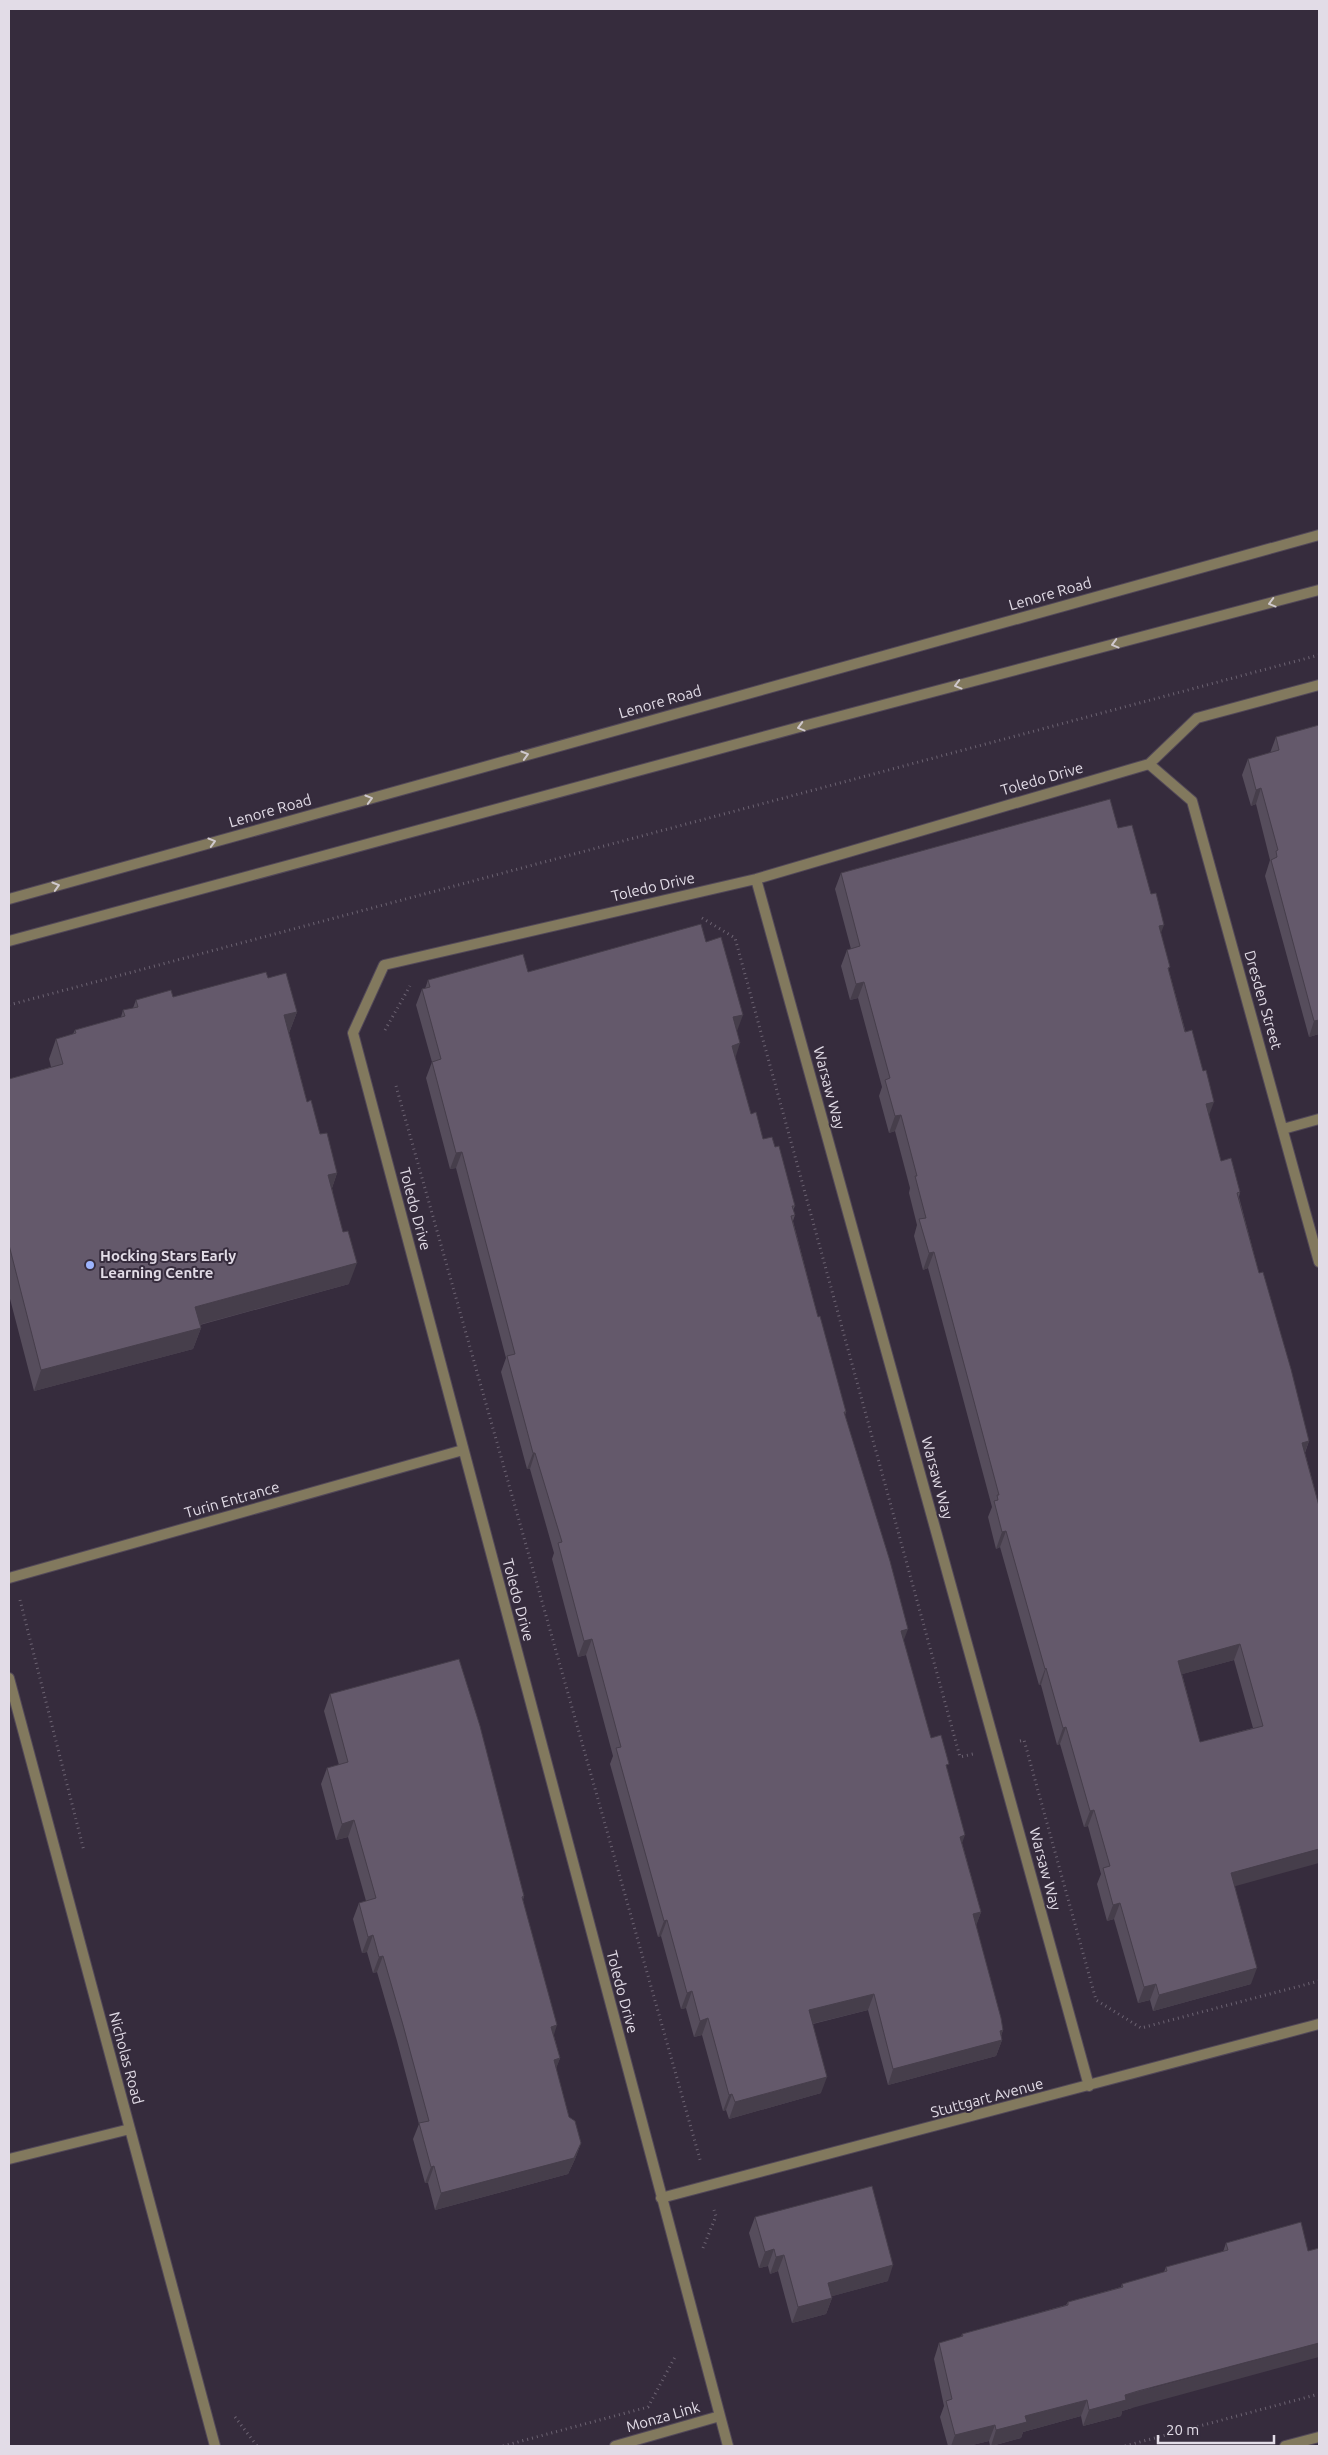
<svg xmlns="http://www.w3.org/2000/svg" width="1328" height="2455" font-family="Ubuntu,sans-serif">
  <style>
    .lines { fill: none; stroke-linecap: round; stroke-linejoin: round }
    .minor-casing { stroke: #524858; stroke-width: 12 }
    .tertiary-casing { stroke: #524858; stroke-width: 12 }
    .path { stroke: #6c6372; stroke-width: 3; stroke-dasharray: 1 4; stroke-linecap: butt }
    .minor { stroke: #82795e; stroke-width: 10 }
    .tertiary { stroke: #82795e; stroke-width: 10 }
    .wall { fill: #564d5c; fill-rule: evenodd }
    .shaded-wall { fill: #463e4b }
    .building { fill: #64596b; stroke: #463e4b; fill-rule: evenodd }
    .oneway { stroke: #cfc8cc }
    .poi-dot { fill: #9db4fd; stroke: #362c3d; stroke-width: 2 }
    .labels { text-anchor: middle; stroke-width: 4; stroke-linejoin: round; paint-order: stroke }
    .street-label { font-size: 15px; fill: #e2dce7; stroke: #362c3d }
    .poi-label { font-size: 15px; font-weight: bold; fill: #e2dce7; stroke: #362c3d; text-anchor: start }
  </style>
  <rect width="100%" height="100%" fill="#362c3d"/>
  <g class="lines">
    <defs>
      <path id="minor" d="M1149,764L1192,801L1319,1262
        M756,879L1089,2086
        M1283,1129L1319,1119
        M9,1578L463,1450
        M9,1678L215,2446
        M9,2159L130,2129
        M661,2198L1319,2024
        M615,2446L720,2416
        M728,2446L353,1033L384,965L756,879L1149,764L1197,718L1319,685
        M1285,2446L1319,2437"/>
      <path id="tertiary" d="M9,899L1319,535
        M9,941L807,725L1319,590"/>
    </defs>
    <!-- minor casing -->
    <use href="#minor" class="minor-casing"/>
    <!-- tertiary casing -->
    <use href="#tertiary" class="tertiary-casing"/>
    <!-- path -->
    <path class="path" d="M702,918L735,938L960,1757L973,1754
      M9,1005L1319,655
      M385,1030L410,986
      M396,1086L701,2163
      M20,1600L84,1851
      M1020,1741L1024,1740L1096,2000L1141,2028L1319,1981
      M703,2248L716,2216L714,2210
      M235,2417L257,2446
      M503,2446L648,2407L675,2357L677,2356
      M1125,2446L1319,2394"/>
    <!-- minor -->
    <use href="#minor" class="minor"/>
    <!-- tertiary -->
    <use href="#tertiary" class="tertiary"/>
  </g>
  <!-- wall -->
  <path class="wall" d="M1319,725V1034L1309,1037L1265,876L1270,860L1256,804L1251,806L1242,775L1248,759L1270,753L1276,737Z
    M1118,828L1161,933L1169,971L1221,1161L1240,1192L1239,1197L1259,1273L1309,1441L1305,1453L1319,1506L1235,1887L1251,1984L1153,2011L1150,2000L1138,2003L1114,1919L1107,1921L1097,1884L1101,1874L1088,1826L1084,1827L1060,1744L1057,1745L1041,1685H1039L1000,1547L996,1549L988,1517L992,1507L928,1268L923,1270L914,1236L917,1225L909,1193L910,1188L895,1131L889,1133L879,1096L882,1087L858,998L850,1000L841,966L847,950L851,949L835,889L841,873ZM1234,1660L1253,1728L1200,1742L1182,1674Z
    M706,942L737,1031L735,1057L751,1114L763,1139L775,1147L795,1206L793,1210L795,1215L793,1221L818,1317L846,1412L845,1415L903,1641L931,1738L947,1769L962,1843L981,1912L976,1925L1003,2030L1001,2036L1002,2040L996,2056L888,2085L868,2010L813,2024L821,2093L729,2119L726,2110L723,2111L702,2035L694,2037L686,2008L681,2009L661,1936L658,1937L610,1764L613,1756L586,1655L578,1657L552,1559L554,1553L530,1469H527L501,1372L506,1358L456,1168L450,1169L426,1078L432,1062L416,1005L422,989H425L428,980L528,972Z
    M268,978L297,1012L289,1033L307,1102L337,1173L332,1188L349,1284L200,1325L201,1328L193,1349L34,1391L9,1295V1079L51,1067L49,1059L56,1039L73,1034L75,1030L121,1017L123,1010L133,1008L136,1000L173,997Z
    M330,1694L524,1896L523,1900L554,2036L560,2058L556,2068L569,2117L581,2143L575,2159L568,2174L435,2210L428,2183H425L413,2139L419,2124L397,2041L377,1972L373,1973L367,1952L362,1953L353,1919L359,1903L366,1901L348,1837L336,1840L321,1784L327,1768L339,1765L324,1711Z
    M755,2217L888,2281L832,2296V2298L826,2314L792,2323L778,2271L770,2274L768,2266L759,2268L749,2233Z
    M1301,2222L1132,2408L1122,2411L1121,2416L1083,2426L1081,2416L1023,2432L1021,2438L992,2446H990L989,2441L968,2446H948L940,2417L944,2406L934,2359L939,2343L961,2337L962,2334L1066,2305L1068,2302L1121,2287L1122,2284L1164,2272L1166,2267L1223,2252L1226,2243Z"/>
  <!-- shaded-wall -->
  <path class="shaded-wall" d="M1261,788L1256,804L1251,806L1256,790Z
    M1164,925L1158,941L1159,926Z
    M864,982L858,998L850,1000L856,984Z
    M297,1012L289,1033L276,1036L284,1015Z
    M743,1015L737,1031L733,1017Z
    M1319,1020V1034L1309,1037L1314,1021Z
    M740,1043L735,1059L732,1046Z
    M1214,1102L1208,1118L1206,1104Z
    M901,1115L895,1131L889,1133L895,1116Z
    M462,1152L456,1168L450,1169L456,1153Z
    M337,1173L330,1194L328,1175Z
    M934,1252L928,1268L923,1270L929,1253Z
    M357,1263L349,1284L187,1328L195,1307Z
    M201,1328L193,1349L34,1391L41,1370Z
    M1309,1441L1303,1457L1302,1443Z
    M533,1453H535L530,1469H527Z
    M1006,1531L1000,1547L996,1549L1002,1532Z
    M908,1629L902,1645L901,1631Z
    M592,1639L586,1655L578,1657L584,1641Z
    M1240,1644L1234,1660L1172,1677L1178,1661Z
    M1046,1668L1041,1685H1039L1045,1669Z
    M1066,1727L1060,1744L1057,1745L1063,1728Z
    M1094,1810L1088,1826L1084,1827L1090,1811Z
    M354,1820L348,1837L336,1840L342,1824Z
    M965,1835L959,1852L960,1837Z
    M1319,1849V1863L1225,1889L1231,1873Z
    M1120,1903L1114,1919L1107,1921L1113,1905Z
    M981,1912L975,1929L973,1914Z
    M667,1920L661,1936L658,1937L664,1921Z
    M373,1935L367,1952L362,1953L368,1937Z
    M383,1956L377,1972L373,1973L379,1957Z
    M1257,1968L1251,1984L1153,2011L1159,1995Z
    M1156,1984L1150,2000L1138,2003L1144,1987Z
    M692,1991L686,2008L681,2009L687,1993Z
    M874,1994L868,2010L803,2026L809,2010Z
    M708,2018L702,2035L694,2037L700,2021Z
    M557,2025L552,2041L551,2027Z
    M1003,2030L999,2041L1002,2040L996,2056L888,2085L893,2069Z
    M560,2058L554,2074V2060Z
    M827,2077L821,2093L729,2119L735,2102Z
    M732,2094L726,2110L723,2111L729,2095Z
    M581,2143L575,2159L568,2174L435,2210L441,2193Z
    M434,2166L428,2183H425L431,2167Z
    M774,2249L768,2266L759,2268L765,2252Z
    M784,2255L778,2271L770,2274L776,2257Z
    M893,2265L888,2281L822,2299L828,2283Z
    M832,2298L826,2314L792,2323L798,2307Z
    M1319,2343V2357L1132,2408L1122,2411L1121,2416L1083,2426L1089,2410L1125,2395Z
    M1087,2400L1081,2416L1023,2432L1021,2438L991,2446L996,2430L1025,2416Z
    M995,2425L989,2441L968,2446H951L955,2435Z"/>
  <!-- building -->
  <path class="building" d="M1319,725V1020L1314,1021L1271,860L1277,857L1276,851L1278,850L1261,788L1256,790L1248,759L1279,750L1276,737Z
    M1110,799L1118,828L1132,825L1151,894L1156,893L1164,925L1159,926L1170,967L1168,968L1185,1032L1192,1030L1203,1071L1206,1070L1214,1102L1206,1104L1221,1161L1231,1158L1240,1192L1237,1193L1259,1273L1263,1272L1291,1369L1309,1441L1302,1443L1319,1506V1849L1231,1873L1257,1968L1159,1995L1156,1984L1144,1987L1120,1903L1113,1905L1103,1868L1110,1866L1094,1810L1090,1811L1066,1727L1063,1728L1046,1668L1045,1669L1006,1531L1002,1532L994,1501L998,1500L997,1495H999L934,1252L929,1253L919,1219L926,1218L915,1176H917L901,1115L895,1116L885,1080L890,1078L864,982L856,984L847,950L860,946L841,873ZM1240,1644L1263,1726L1200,1742L1178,1661Z
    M701,924L706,942L721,937L743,1015L733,1017L740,1043L732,1046L751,1114L756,1112L763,1139L772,1137L775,1147L779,1146L795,1206H792L795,1215L791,1216L818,1317L820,1316L846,1412H844L890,1561L908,1629L901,1631L931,1738L941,1735L949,1764L946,1765L965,1835L960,1837L981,1912L973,1914L1001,2018L1003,2030L1000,2031L1002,2040L893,2069L874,1994L809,2010L827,2077L735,2102L732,2094L729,2095L708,2018L700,2021L692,1991L687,1993L667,1920L664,1921L616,1748L621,1747L592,1639L584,1641L558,1543L562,1542L535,1453H533L507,1356L515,1354L462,1152L456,1153L432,1062L441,1059L422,989L430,987L428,980L523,954L528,972Z
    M266,972L268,978L286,973L297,1012L284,1015L307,1102L311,1100L320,1134L327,1133L337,1173L328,1175L343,1232L348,1231L357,1263L195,1307L201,1328L41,1370L9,1245V1079L63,1064L56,1039L76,1033L75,1030L125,1016L123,1010L138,1007L136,1000L171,990L173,997Z
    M459,1659L480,1726L524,1896L522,1897L557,2025L551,2027L560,2058L554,2060L569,2117L575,2121L581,2143L574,2158L441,2193L434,2166L431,2167L419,2123L429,2121L403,2025L383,1956L379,1957L373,1935L368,1937L359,1903L376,1898L354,1820L342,1824L327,1768L348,1762L330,1694Z
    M872,2186L893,2265L828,2283L832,2298L798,2307L784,2255L776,2257L774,2249L765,2252L755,2217Z
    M1301,2222L1308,2251L1319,2248V2343L1138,2391L1125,2395L1126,2400L1089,2410L1087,2400L1025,2416L1027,2422L996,2430L995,2425L955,2435L946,2401L952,2399L939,2343L963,2336L962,2334L1068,2305V2302L1123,2287L1122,2284L1167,2271L1166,2267L1228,2250L1226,2243Z"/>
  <!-- one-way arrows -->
  <defs><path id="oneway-chevron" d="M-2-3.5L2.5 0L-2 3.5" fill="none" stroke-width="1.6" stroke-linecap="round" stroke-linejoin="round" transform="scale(1.25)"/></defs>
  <g class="oneway">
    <use href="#oneway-chevron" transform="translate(1272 603) rotate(165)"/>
    <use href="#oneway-chevron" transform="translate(1115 644) rotate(165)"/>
    <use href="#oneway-chevron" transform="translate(958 685) rotate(165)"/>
    <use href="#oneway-chevron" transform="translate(801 727) rotate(165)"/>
    <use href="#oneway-chevron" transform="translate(525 755) rotate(-16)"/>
    <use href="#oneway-chevron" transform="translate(369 799) rotate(-16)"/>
    <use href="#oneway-chevron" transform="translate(212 842) rotate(-16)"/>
    <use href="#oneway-chevron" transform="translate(56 886) rotate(-16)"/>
  </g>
  <!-- markers -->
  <circle class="poi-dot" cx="90" cy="1265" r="5"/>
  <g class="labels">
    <!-- street labels -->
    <g class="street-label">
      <text transform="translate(1050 594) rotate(-16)" y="5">Lenore Road</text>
      <text transform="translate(660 702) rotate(-16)" y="5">Lenore Road</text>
      <text transform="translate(1042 779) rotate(-16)" y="5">Toledo Drive</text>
      <text transform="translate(270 811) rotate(-16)" y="5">Lenore Road</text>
      <text transform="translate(653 887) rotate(-13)" y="5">Toledo Drive</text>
      <text transform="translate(1263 1000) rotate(74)" y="5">Dresden Street</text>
      <text transform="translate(829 1088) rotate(75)" y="5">Warsaw Way</text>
      <text transform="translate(415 1209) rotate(75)" y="5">Toledo Drive</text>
      <text transform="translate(937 1478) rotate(75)" y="5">Warsaw Way</text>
      <text transform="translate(232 1500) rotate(-16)" y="5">Turin Entrance</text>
      <text transform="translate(518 1600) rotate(75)" y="5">Toledo Drive</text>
      <text transform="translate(1045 1869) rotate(75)" y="5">Warsaw Way</text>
      <text transform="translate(622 1992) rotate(75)" y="5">Toledo Drive</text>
      <text transform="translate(126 2058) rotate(75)" y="5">Nicholas Road</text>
      <text transform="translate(987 2098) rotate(-15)" y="5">Stuttgart Avenue</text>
      <text transform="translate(663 2417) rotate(-16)" y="5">Monza Link</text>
    </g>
    <!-- poi labels -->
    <g class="poi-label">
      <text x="100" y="1261">Hocking Stars Early<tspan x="100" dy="17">Learning Centre</tspan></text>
    </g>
  </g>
  <!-- border -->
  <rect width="1328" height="2455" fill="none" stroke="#e2dce7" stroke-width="20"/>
  <!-- scale -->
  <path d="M1158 2435v8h116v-8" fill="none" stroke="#e2dce7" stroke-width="2.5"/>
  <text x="1166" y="2435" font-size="15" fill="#e2dce7" stroke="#362c3d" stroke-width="4" paint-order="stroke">20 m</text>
</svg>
